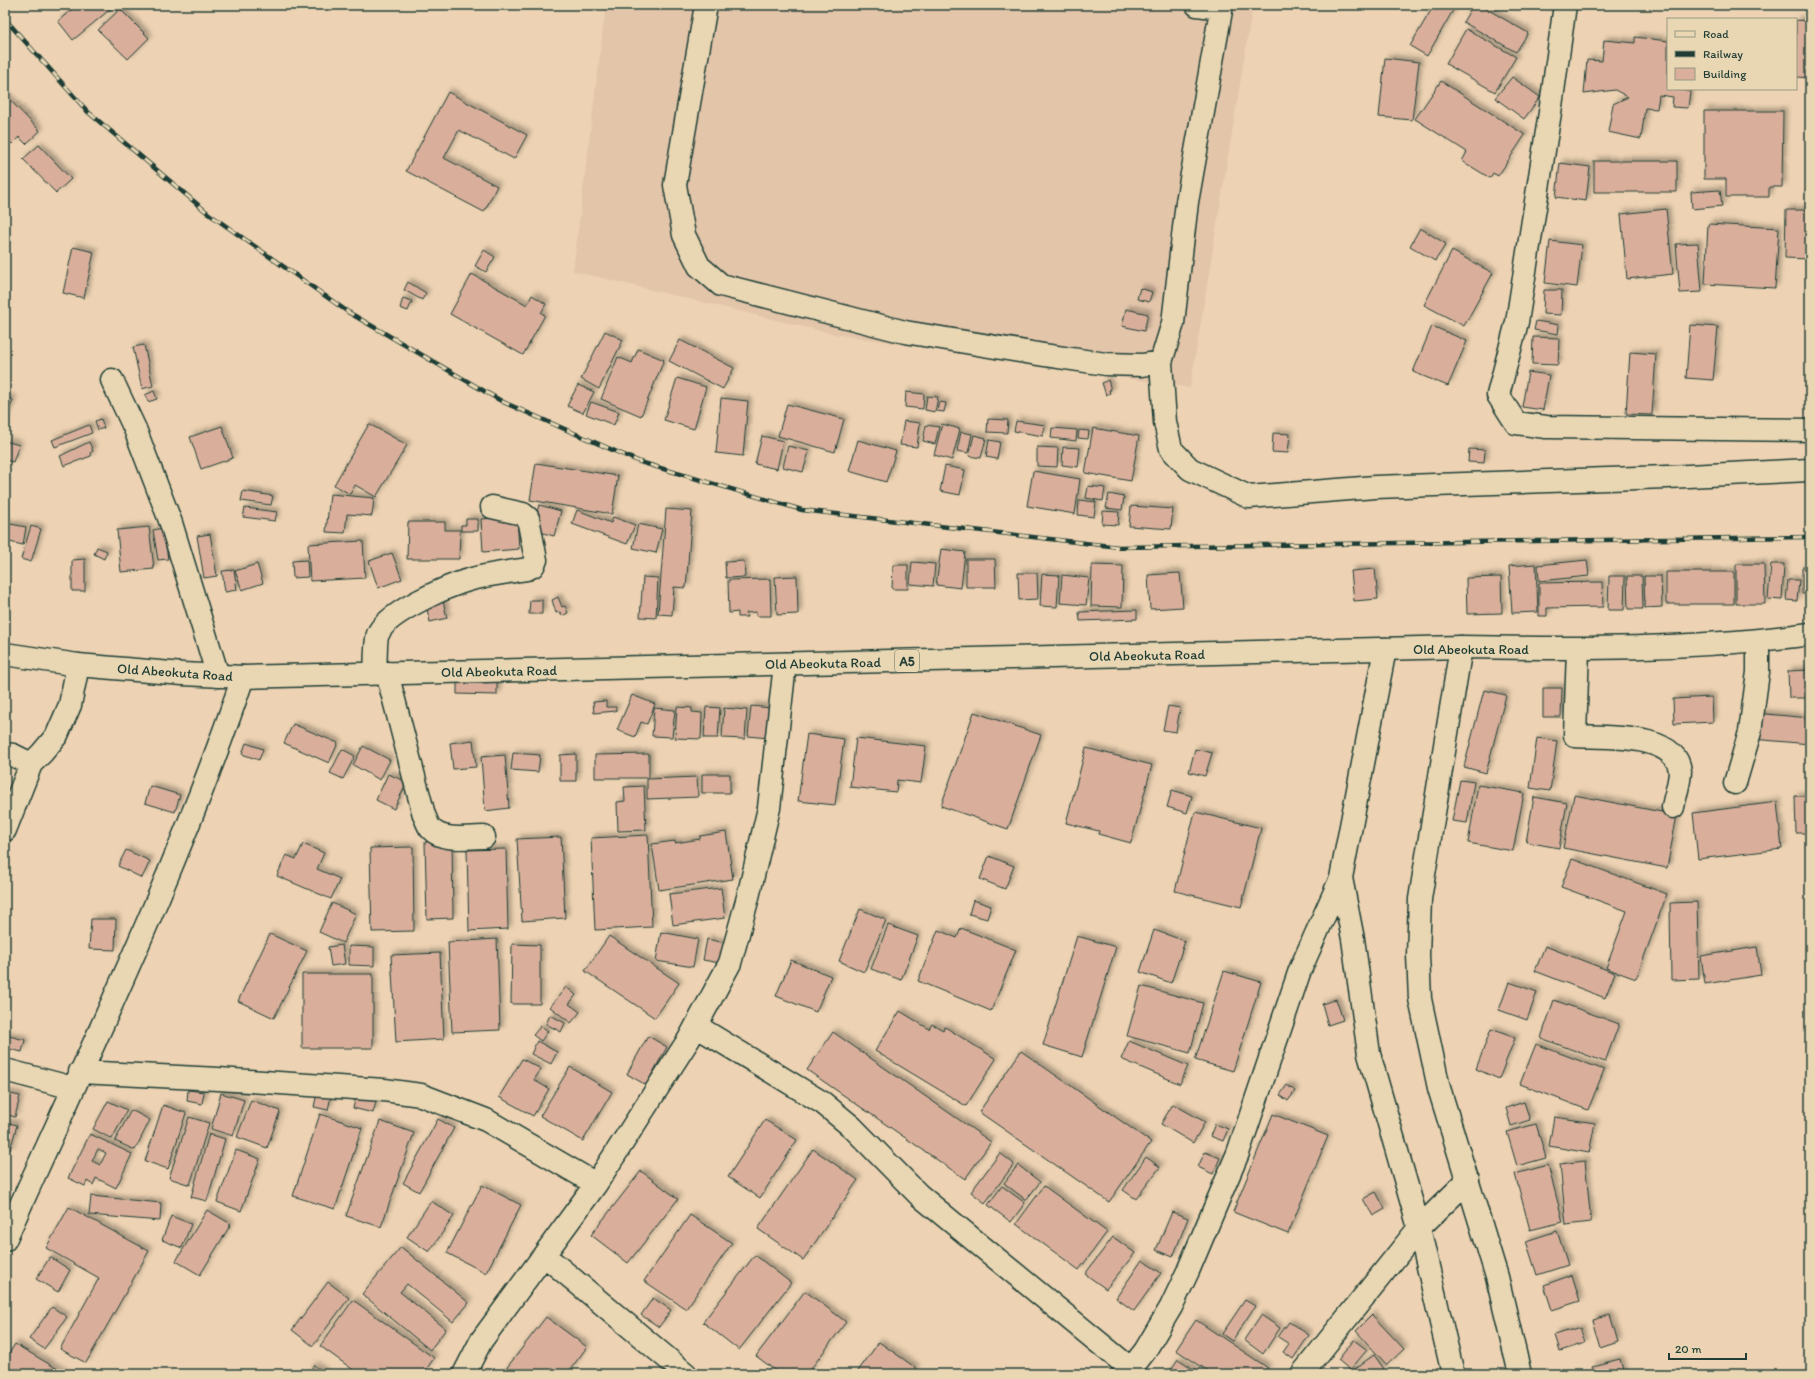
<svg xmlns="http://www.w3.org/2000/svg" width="1815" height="1379" font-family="Itim,sans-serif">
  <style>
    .built { fill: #e3c5aa }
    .building { fill: #d9af9b; stroke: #1f3d34; fill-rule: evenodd; filter: url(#shadow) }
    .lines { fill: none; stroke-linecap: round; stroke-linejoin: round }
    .minor-casing { stroke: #1f3d34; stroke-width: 25 }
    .highway-casing { stroke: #1f3d34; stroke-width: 25 }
    .minor { stroke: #e9d7b4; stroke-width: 22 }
    .highway { stroke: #e9d7b4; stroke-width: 22 }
    .rail-casing { stroke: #1f3d34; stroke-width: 4.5 }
    .rail { stroke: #e9d7b4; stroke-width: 3; stroke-dasharray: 9; stroke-linecap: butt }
    .labels { text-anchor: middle; stroke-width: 3.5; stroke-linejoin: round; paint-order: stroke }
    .shield { fill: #e9d7b4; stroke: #5c6b5a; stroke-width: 1 }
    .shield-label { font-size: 13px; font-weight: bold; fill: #1f3d34 }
    .street-label { font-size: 14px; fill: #1f3d34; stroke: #e9d7b4 }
  </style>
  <defs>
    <filter id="shadow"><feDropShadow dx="3.5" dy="-3.5" stdDeviation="2" flood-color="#0004"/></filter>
  </defs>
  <rect width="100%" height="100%" fill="#edd3b3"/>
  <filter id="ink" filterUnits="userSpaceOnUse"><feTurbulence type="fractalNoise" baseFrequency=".025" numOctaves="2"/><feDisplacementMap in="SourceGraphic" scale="8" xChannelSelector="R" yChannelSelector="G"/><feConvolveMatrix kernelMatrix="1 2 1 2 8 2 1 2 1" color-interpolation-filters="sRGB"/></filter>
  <g filter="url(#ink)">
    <!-- built -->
    <path class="built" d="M606,5H1253L1190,388L834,334L573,271Z"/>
    <!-- building -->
    <path class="building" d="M77,5H113L114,6L73,40L58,21Z
      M1434,5H1456L1427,56L1410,46Z
      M1473,5H1480L1528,33L1516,52L1463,22Z
      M120,9L149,38L128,59L98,30Z
      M1796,20L1810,21V78L1796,77Z
      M1466,29L1516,57L1495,92L1446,64Z
      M1635,37L1668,41V89L1690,91L1688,108L1672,107L1673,97L1659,95L1657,109L1645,108L1641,139L1608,132L1613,104L1628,97L1615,90L1584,94L1587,60L1602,61L1604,40L1635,43Z
      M1385,58L1419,62L1412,120L1379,117Z
      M1512,77L1540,97L1524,119L1495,98Z
      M1441,81L1525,135L1498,176L1493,173L1490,178L1462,161L1467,152L1415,119Z
      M448,92L527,135L514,159L459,130L444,158L497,186L484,212L406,171Z
      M5,95L40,131L26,144L19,137L12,144L5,137Z
      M1704,111H1783L1782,187H1769V197H1726V179H1704Z
      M39,145L71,179L56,193L23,159Z
      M1594,161H1677V192H1594Z
      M1560,163L1590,167L1586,201L1556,197Z
      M1720,190L1722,206L1692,209L1691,192Z
      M1666,209L1673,274L1627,279L1621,214Z
      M1786,210H1810V259L1785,258Z
      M1708,224L1779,228L1775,288L1705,284Z
      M1420,228L1446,244L1435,261L1410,246Z
      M1550,241L1582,245L1577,287L1545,283Z
      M1698,243L1702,292L1680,293L1676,244Z
      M73,247L94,252L84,298L63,293Z
      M484,250L495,257L486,272L475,266Z
      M1452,251L1493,273L1464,326L1424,305Z
      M472,274L527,305L532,295L546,304L541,313L545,315L523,355L450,314Z
      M408,282L426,293L422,300L404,290Z
      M1140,288L1152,292L1149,302L1137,299Z
      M1544,290H1562L1561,315L1543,314Z
      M403,298L412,301L408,311L400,308Z
      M1126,309L1148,314L1144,331L1122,326Z
      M1536,321L1559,325L1558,334L1534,330Z
      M1690,325L1718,327L1713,380L1686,378Z
      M1432,326L1467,341L1448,386L1413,372Z
      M605,331L623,340L599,389L581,379Z
      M1533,337L1559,338L1558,365L1532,364Z
      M680,340L734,368L723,389L669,361Z
      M144,345L153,386L142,389L133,347Z
      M638,349L664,360L641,416L601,399L618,357L632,363Z
      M1630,352L1656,354L1652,415L1626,414Z
      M1528,372L1549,375L1543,410L1522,407Z
      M677,378L706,387L694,429L664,420Z
      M1108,380L1111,390H1109L1110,393L1106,395L1102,383Z
      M578,385L594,392L583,413L567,406Z
      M154,391L157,399L148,402L145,395Z
      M906,392L924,394L923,409L905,407Z
      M927,396L938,397L935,412L925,410Z
      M5,397L13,400L5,421Z
      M721,398L748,401L743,456L716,453Z
      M591,402L619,412L614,425L586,414Z
      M939,402L946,403L944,412L937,411Z
      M787,404L844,419L835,452L778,436Z
      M101,419L104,428L98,430L95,421Z
      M988,419L1008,420L1007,433L987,432Z
      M904,421L920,423L917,447L900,445Z
      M1016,421L1045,425L1043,436L1014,431Z
      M369,424L407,445L376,497L355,485L350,494L334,485Z
      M942,424L960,429L952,460L934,455Z
      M89,425L92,433L55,447L52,440Z
      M926,425L939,427L935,444L923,441Z
      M222,426L233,458L201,469L190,437Z
      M1052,428L1077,430L1076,441L1051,438Z
      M1093,428L1139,436L1131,481L1085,473Z
      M1079,430L1089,431L1088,439L1078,438Z
      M961,432L972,434L968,453L957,451Z
      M1273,433L1290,434L1288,453L1272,452Z
      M974,435L986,438L981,458L969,456Z
      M762,436L783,441L777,469L755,464Z
      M858,440L896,451L886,482L849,471Z
      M989,440L1000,442L997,459L986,457Z
      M5,441L19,445L13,462L5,460Z
      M89,442L93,451L90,453L91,456L64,466L60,456Z
      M788,446L809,451L803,472L783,467Z
      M1037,447L1058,448L1057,467L1037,466Z
      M1063,447L1080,448L1078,467L1062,465Z
      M1469,449L1485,450L1484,463L1468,462Z
      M536,463L618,476L612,514L530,500Z
      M945,466L965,470L960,495L940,491Z
      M1033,471L1080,479L1075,514L1027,506Z
      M1088,486L1105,488L1103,501L1086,498Z
      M243,491L273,496L271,505L241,501Z
      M330,494L374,498L372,516L347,514L345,533L326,532Z
      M1109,494L1124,497L1122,510L1106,508Z
      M1079,500L1096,502L1094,517L1078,515Z
      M539,505L561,511L554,536L532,530Z
      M1131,506L1173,509L1171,529L1129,526Z
      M245,508L277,512L275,521L243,517Z
      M666,509L692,511L686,588L674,587L672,615L658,614Z
      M577,510L611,523L613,517L635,525L627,544L572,524Z
      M1103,511L1119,512L1118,525L1102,524Z
      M517,517L519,549L483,552L481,519Z
      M466,519H478V531H461V525H466Z
      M408,522H445V530H460L459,559H407Z
      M5,523L26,527L23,545L5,541Z
      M638,524L662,529L656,553L633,548Z
      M31,526L41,529L31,562L21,559Z
      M149,527L154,569L121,572L117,530Z
      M163,528L168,559L158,560L153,530Z
      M210,534L217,576L204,578L197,536Z
      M363,541L365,578L310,581L308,544Z
      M97,547L107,551L104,559L94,554Z
      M941,549L965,552L961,588L936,585Z
      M392,553L402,579L378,588L369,561Z
      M85,559V591H72V560Z
      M966,559H995L996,587H966Z
      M307,560L308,577L293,578L292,561Z
      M1587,560L1589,576L1539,581L1538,565Z
      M744,561L745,577L726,578L725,562Z
      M912,562L935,564L933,586L910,584Z
      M257,564L263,583L242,590L235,571Z
      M1536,564L1538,612L1512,613L1509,566Z
      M1736,564H1764L1765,604H1736Z
      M1771,564H1784L1782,600L1768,599Z
      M893,565H908V589H892Z
      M1092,565L1123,566L1122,607L1091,606Z
      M1802,567H1810V594H1802Z
      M1375,569L1378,599L1354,601L1351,571Z
      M234,570L237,590L225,592L222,571Z
      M1666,572H1734V604H1666Z
      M1018,573H1037L1038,599L1019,600Z
      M1180,573L1183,607L1150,609L1148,575Z
      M1042,574L1059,575L1057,607L1040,606Z
      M1062,575L1089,578L1086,605L1060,603Z
      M797,576L798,614L777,615L775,577Z
      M1609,576H1625L1624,610H1608Z
      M1627,576H1642L1643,609H1628Z
      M1644,576H1661L1662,607L1645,608Z
      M643,577L658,578L656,618L640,617Z
      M1501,577L1502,613L1467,614L1466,578Z
      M770,579L771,616H756V612L746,613L747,617H738V612L729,613L728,580Z
      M1788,580H1799L1797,601L1786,600Z
      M1602,582L1603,607L1547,608V616H1539V583Z
      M558,597L562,607L565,606L568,613L562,616L560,612L556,613L552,600Z
      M530,600H542V614H529Z
      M443,601L447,618L430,622L426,605Z
      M1137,610V619L1080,621L1079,612Z
      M1810,670V698H1789L1788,671Z
      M457,681L497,682V695L457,694Z
      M1543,688H1562L1561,717H1543Z
      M1484,690L1506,695L1486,773L1464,767Z
      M632,695L655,704L647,724L641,722L635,737L617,730Z
      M1712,697L1713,722L1674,724L1673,699Z
      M606,701V707H616V711L594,713L593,702Z
      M751,706L771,708L768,738L748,736Z
      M1168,706L1180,708L1176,732L1163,730Z
      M677,707L692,708V712L702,713L701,739L675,738Z
      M706,707L720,708L718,738H704Z
      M654,708L675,710L672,737L652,736Z
      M724,708L747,710L745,739L722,738Z
      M974,712L1041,735L1008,829L941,806Z
      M1755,713L1810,718V744L1752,739Z
      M293,724L338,743L329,763L284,743Z
      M807,734L844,739L835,805L798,801Z
      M856,738L926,746L921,783L897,780L896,792L850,787Z
      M1537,738L1557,741L1550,791L1530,788Z
      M473,740L476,767L453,769L450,743Z
      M246,743L263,749L259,760L242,754Z
      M363,746L390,760L380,780L353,765Z
      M1086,748L1152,765L1131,843L1098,834L1099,831L1066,823Z
      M342,749L355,756L343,779L330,773Z
      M1195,749L1212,753L1205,776L1189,772Z
      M513,753L540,755L538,772L511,770Z
      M576,754V781H560V755Z
      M649,754V778H595V755Z
      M505,755L509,808L485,811L481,757Z
      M388,774L407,782L394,809L376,800Z
      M702,774H730V793H702Z
      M697,777L698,797L647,799V779Z
      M1460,780L1474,782L1467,823L1452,821Z
      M1478,785L1524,793L1513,851L1468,843Z
      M150,786L180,795L175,812L145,803Z
      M644,786L646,830L618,831L617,802L625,801L624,787Z
      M1172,790L1192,796L1187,813L1167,807Z
      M1574,795L1677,815L1667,868L1563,848Z
      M1795,796H1810V833H1796Z
      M1534,797L1567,803L1559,848L1526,842Z
      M1777,802L1782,849L1698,859L1693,813Z
      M1195,812L1261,828L1241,907L1175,891Z
      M726,832L733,879L659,890L652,844L675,841V843L700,839V836Z
      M648,835L652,927L595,930L591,838Z
      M561,837L565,918L522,921L517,839Z
      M452,841L453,918L427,919L425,842Z
      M303,844L324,853L317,869L340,879L331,899L277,876L286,855L296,859Z
      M413,847L414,931L372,932L370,848Z
      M506,849L508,929L469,931L467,850Z
      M126,850L150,861L142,878L118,866Z
      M989,856L1014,866L1005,889L980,879Z
      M1572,859L1667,894L1636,979L1606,968L1627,911L1561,887Z
      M721,888L725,918L673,925L669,894Z
      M973,900L991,906L987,919L969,914Z
      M1697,902L1699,979L1671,980L1670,903Z
      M332,903L356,914L343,943L319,932Z
      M860,909L886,920L864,972L839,961Z
      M91,919H116L115,950L89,949Z
      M888,925L918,936L901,980L871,969Z
      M961,928L1016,950L991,1011L918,981L938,930L957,938Z
      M1154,930L1185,941L1171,983L1140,972Z
      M661,932L698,939L693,967L656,961Z
      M270,934L307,951L274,1018L238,1001Z
      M609,936L679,983L655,1018L585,971Z
      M1077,936L1116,947L1082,1057L1043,1045Z
      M497,939L500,1030L452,1032L448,942Z
      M707,939L725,943L720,963L703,960Z
      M512,944L540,945V1004H511Z
      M342,945L345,964L331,966L328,947Z
      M349,946L374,947V966L349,965Z
      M1545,946L1615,973L1605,998L1535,971Z
      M1757,947L1761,975L1705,984L1701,956Z
      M440,953L444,1039L396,1042L391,955Z
      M791,960L831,976L816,1012L776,996Z
      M1224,971L1261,982L1233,1071L1195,1060Z
      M302,974H373V1048H302Z
      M1509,982L1537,992L1527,1020L1499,1010Z
      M1141,986L1203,1003L1190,1053L1127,1036Z
      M566,987L576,995L569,1004L580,1012L571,1023L550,1007Z
      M1336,999L1343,1020L1328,1025L1322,1004Z
      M1554,1000L1619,1024L1605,1062L1541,1038Z
      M900,1011L929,1029L932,1024L943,1030L945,1027L996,1059L966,1106L875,1051Z
      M550,1015L565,1023L561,1032L546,1024Z
      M541,1026L548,1031L541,1041L533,1035Z
      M1491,1029L1515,1038L1499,1079L1476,1069Z
      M833,1032L991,1142L965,1179L807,1070Z
      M5,1035L25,1040L22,1052L5,1048Z
      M648,1036L667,1047L646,1085L627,1074Z
      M537,1041L557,1052L551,1064L531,1054Z
      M1129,1041L1188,1066L1180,1084L1121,1059Z
      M1536,1044L1604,1070L1588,1110L1520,1084Z
      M1021,1051L1151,1142L1109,1202L979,1112Z
      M522,1059L541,1069L534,1080L549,1089L533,1116L499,1097Z
      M570,1067L612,1092L583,1141L540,1116Z
      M1287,1085L1295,1091L1288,1101L1280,1095Z
      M188,1090L204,1092L202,1104L187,1101Z
      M5,1093L20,1096L15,1117L5,1114Z
      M221,1093L244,1100L233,1136L211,1129Z
      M317,1093L331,1096L328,1110L314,1107Z
      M357,1093L377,1098L373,1113L353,1108Z
      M251,1100L280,1111L267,1148L237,1137Z
      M108,1101L127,1110L112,1139L93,1129Z
      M1524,1102L1530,1120L1511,1126L1506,1108Z
      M1173,1104L1205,1122L1193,1143L1161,1124Z
      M163,1105L186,1113L168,1169L145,1161Z
      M131,1110L150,1120L135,1150L115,1141Z
      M320,1114L362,1128L335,1209L293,1196Z
      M1273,1114L1328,1136L1288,1234L1233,1212Z
      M189,1117L209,1123L190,1185L169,1178Z
      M1554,1117L1595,1123L1589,1153L1549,1146Z
      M438,1119L454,1128L419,1192L403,1183Z
      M765,1120L797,1140L760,1198L728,1177Z
      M380,1121L414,1133L381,1227L346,1216Z
      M5,1122L17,1125L10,1150L5,1148Z
      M1215,1124L1228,1129L1223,1141L1210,1136Z
      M1536,1124L1546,1158L1517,1166L1507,1132Z
      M90,1134L132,1154L116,1188L96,1178L93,1185L87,1181L85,1186L68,1178ZM98,1149L106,1153L100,1165L92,1161Z
      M209,1134L225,1139L207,1201L191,1197Z
      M813,1149L858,1180L803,1260L758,1229Z
      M236,1150L260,1159L241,1211L217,1202Z
      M1205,1152L1220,1158L1213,1174L1198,1167Z
      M1000,1153L1014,1164L985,1203L971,1192Z
      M1146,1157L1160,1167L1136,1199L1123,1190Z
      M1585,1161L1591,1222L1566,1225L1560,1164Z
      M1018,1165L1040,1182L1026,1200L1004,1183Z
      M1548,1165L1563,1222L1530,1230L1515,1174Z
      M641,1171L678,1199L628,1263L591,1235Z
      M482,1185L521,1205L486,1273L447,1253Z
      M1002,1186L1025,1203L1011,1222L988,1205Z
      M1044,1186L1107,1232L1079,1270L1016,1224Z
      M1376,1192L1385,1209L1373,1216L1363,1199Z
      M91,1196L161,1203L160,1221L89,1215Z
      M431,1201L454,1216L429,1252L407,1237Z
      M69,1207L149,1251L86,1363L60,1349L99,1278L46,1248Z
      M207,1210L231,1224L200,1275L176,1261Z
      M1172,1212L1188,1218L1173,1257L1156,1250Z
      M690,1215L732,1243L686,1309L644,1281Z
      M171,1216L191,1224L182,1248L162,1240Z
      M1557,1231L1568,1265L1537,1275L1526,1241Z
      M1113,1237L1135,1253L1106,1289L1085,1274Z
      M401,1247L469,1303L453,1322L407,1284L400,1292L446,1329L430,1350L362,1294Z
      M755,1255L791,1283L739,1350L703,1322Z
      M50,1257L70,1270L58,1292L36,1279Z
      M1142,1260L1161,1273L1134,1311L1116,1298Z
      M1572,1275L1580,1301L1552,1310L1544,1285Z
      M328,1282L349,1298L313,1346L292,1330Z
      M805,1291L846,1322L807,1374H780L756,1356Z
      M653,1298L671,1310L659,1327L641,1315Z
      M353,1300L434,1358L423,1374H359L320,1346Z
      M1245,1300L1255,1306L1232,1341L1222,1334Z
      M52,1307L67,1317L44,1349L29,1339Z
      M1261,1315L1280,1328L1263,1354L1244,1340Z
      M1372,1315L1404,1349L1387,1365L1356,1331Z
      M1610,1315L1618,1342L1600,1348L1592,1320Z
      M546,1317L587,1347L567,1374H502Z
      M1196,1320L1268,1368L1263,1374H1213L1176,1350Z
      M1289,1322L1309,1335L1293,1359L1283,1352L1289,1344L1278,1337Z
      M1580,1327L1585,1343L1560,1351L1555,1335Z
      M1354,1340L1367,1350L1350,1370L1338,1360Z
      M879,1342L916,1368L912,1374H856Z
      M15,1344L66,1374H5V1360Z
      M1374,1355L1384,1369L1378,1374H1356L1353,1370Z
      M1178,1359L1201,1374H1168Z
      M1620,1359L1624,1374H1594L1592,1366Z
      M314,1365L326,1374H308Z"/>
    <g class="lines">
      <defs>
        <path id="minor" d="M706,5L675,185L684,235L699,266L721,285L905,332L1044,355L1106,364L1142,365L1161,362
          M1197,5L1221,8
          M1222,5L1187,202L1173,323L1161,362L1165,422L1171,449L1190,469L1249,497L1375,487L1667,477L1810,470
          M1565,5L1551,106L1517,322L1498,395L1516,423L1546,427L1810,430
          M112,380L135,429L171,523L218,676
          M1461,647L1420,899L1418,955L1420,999L1439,1088L1497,1277L1520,1374
          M1578,649L1575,736C1603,738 1676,732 1680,771C1680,782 1675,796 1673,807
          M375,673C376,665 375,640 378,634C387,612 450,585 472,579C490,574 509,572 527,569L533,566L536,560L528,518L523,514L492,507
          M387,673L424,815C426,819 428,826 431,829C443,842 468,837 484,837
          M5,754L13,755L31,764
          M1735,783L1750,732L1758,672V641
          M5,830L31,764L42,753L57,735L70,705L78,665
          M1341,878L1353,939L1369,1054L1419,1228L1453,1374
          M696,1026L823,1103L852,1127L919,1195L1131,1369
          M5,1070L73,1088
          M80,1072L218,1079L384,1090L421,1095L486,1120L596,1184
          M5,1240C88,1054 178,870 243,677
          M544,1255L686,1374
          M464,1374L481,1341L596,1184L689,1039L730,963L748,897L769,808L785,664
          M1127,1374L1145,1351L1171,1307L1188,1271L1238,1153L1300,970L1341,878L1385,649
          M1302,1374L1419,1228L1468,1180"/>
        <path id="highway" d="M5,654L78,665L183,674L243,677L1461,647C1577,649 1694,650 1810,634"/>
      </defs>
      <!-- minor casing -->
      <use href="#minor" class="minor-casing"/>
      <!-- highway casing -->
      <use href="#highway" class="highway-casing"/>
      <!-- minor -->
      <use href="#minor" class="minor"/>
      <!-- highway -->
      <use href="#highway" class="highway"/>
      <defs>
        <path id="rail" d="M5,19L88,112L209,214L348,312L503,402L640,462L802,510L1119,547L1810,537"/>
      </defs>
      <!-- rail casing -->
      <use href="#rail" class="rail-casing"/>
      <!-- rail -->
      <use href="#rail" class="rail"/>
    </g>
  </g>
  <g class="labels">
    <!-- shield labels -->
    <rect class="shield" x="895" y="650" width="24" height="22" rx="3"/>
    <g class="shield-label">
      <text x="907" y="666">A5</text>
    </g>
    <!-- street labels -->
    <g class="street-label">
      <text x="1471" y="654">Old Abeokuta Road</text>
      <text transform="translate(1147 655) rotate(-1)" y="5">Old Abeokuta Road</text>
      <text transform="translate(823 663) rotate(-1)" y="5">Old Abeokuta Road</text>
      <text transform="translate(499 671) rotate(-1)" y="5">Old Abeokuta Road</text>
      <text transform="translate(175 672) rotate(4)" y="5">Old Abeokuta Road</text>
    </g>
  </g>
  <!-- margin -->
  <rect width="1815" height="1379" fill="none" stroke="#e9d7b4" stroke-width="20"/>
  <rect x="10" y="10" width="1795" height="1359" fill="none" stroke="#1f3d34" stroke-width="1.5" filter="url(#ink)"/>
  <!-- legend -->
  <rect x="1667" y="18" width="130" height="72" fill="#e9d7b4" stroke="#989981"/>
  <rect x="1675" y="31" width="20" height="6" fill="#e9d7b4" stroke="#989981"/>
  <text x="1703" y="38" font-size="12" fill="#1f3d34">Road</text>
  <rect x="1675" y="51" width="20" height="6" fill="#1f3d34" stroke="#989981"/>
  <text x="1703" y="58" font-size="12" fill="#1f3d34">Railway</text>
  <rect x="1675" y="68" width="20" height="12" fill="#d9af9b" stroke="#989981"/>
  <text x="1703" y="78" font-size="12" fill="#1f3d34">Building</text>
  <!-- scale -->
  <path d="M1669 1353v6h77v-6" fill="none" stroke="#1f3d34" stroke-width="2"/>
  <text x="1675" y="1353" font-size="12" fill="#1f3d34" stroke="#e9d7b4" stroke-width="3" paint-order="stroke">20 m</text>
</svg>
